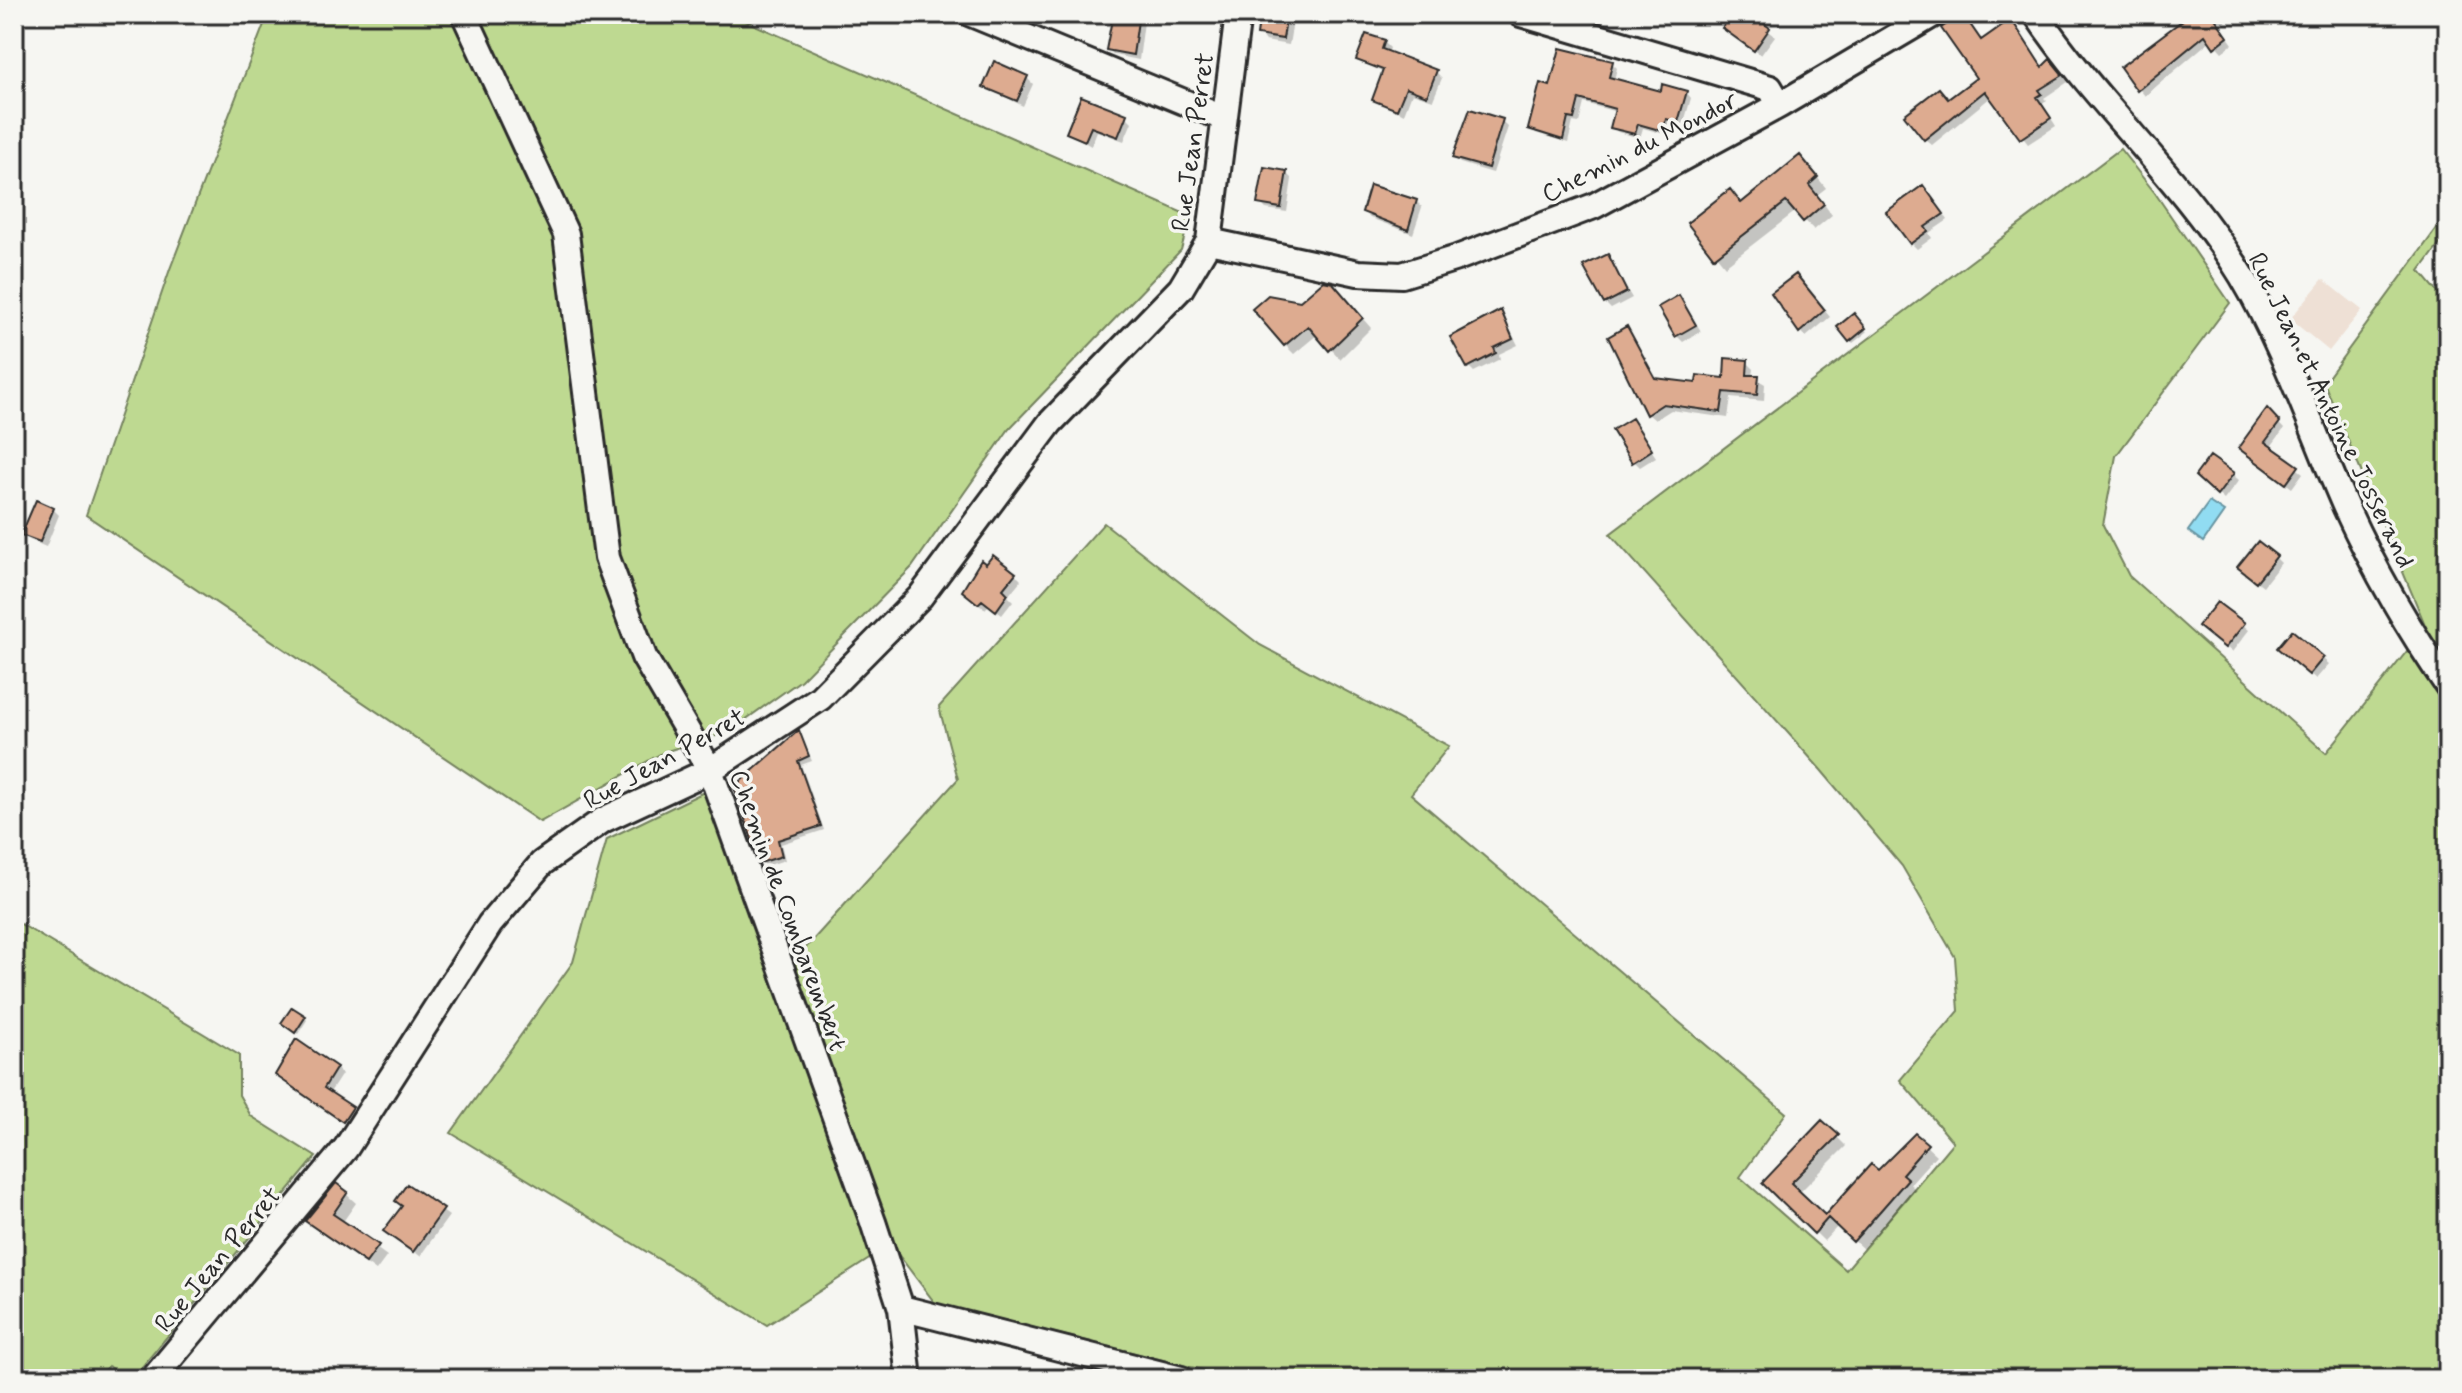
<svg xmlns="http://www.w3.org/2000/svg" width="2462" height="1393" font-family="Mynerve,sans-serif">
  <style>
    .built { fill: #eee0d5 }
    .green { fill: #bed991; stroke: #74825e; stroke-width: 2 }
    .water { fill: #91dcf2; stroke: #6895a2; stroke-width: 2 }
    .shadow { fill: #0003 }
    .building { fill: #ddab90; stroke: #2b2b2b; stroke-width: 2 }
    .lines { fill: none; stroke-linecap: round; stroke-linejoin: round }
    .minor-casing { stroke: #2b2b2b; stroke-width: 30 }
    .minor { stroke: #f6f6f2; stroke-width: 24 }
    .labels { text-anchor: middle; stroke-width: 7; stroke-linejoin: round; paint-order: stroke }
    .street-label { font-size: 26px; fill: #2b2b2b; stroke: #f6f6f2 }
  </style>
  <rect width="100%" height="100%" fill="#f6f6f2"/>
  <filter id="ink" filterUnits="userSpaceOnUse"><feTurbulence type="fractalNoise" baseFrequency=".0125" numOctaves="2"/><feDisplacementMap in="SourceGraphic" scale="16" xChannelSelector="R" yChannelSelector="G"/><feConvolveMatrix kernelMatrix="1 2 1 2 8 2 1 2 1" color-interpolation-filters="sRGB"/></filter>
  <g filter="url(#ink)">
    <!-- built -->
    <path class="built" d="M2323,279L2362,310L2329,351L2290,319Z"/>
    <!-- green -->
    <path class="green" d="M268,14H730L1190,216L1181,250L1009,429L912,567L801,680L728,732L664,752L540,822L86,515L170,269Z
      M2120,149L2155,193L2230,303L2116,456L2103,525L2129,576L2326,753L2426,627L2324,383L2448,213V233L2420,271L2448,304V702L2445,706L2448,712V1379H1207V1371L935,1303L891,1245L767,1325L451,1133L573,962L607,839L704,792L775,982L958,779L939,707L1104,523L1260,645L1449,746L1411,794L1786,1113L1740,1177L1846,1270L1953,1142L1900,1080L1959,1011L1955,957L1902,866L1821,770L1610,534Z
      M14,920L239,1055V1095L251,1116L316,1157L132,1379L108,1366L98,1379H14Z"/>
    <!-- water -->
    <path class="water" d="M2209,502L2224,512L2203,542L2188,531Z"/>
    <!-- shadow -->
    <path class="shadow" d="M848,14H870L868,21Z
      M1115,14L1138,16L1144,22L1139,60L1114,55L1108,49Z
      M1262,14H1329L1328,21L1294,15L1289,45L1265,41L1259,34Z
      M1734,14H1748L1775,36L1761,55L1731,33Z
      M2194,14H2227L2230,18L2220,26L2233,44L2222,52L2211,40L2145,96L2122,68Z
      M1963,16L1983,42L2011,21L2043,68L2057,69L2068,82L2044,98L2047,101L2042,104L2056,126L2028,144L1991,97L1932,145L1925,139L1949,101L1979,78Z
      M1384,42L1390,48L1388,53L1436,72L1442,78L1433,100L1412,93L1404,114L1374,99L1384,73L1358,60Z
      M1612,63L1617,68L1614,80L1662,93L1686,92L1691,98L1683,126L1671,123L1668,135L1643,128L1640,138L1618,132L1612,127L1617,112L1584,103L1579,123L1573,122L1568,143L1536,133L1531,128L1552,89Z
      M1027,78L1033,84L1023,106L985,87Z
      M1126,116L1132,122L1124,141L1097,131L1091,146L1068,133Z
      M1502,121L1508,127L1493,173L1460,163L1454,157Z
      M1809,167L1826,188L1817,195L1832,215L1814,230L1796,211L1725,266L1690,223L1730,191L1742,204Z
      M1286,173L1292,179L1287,212L1266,209L1260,203Z
      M1929,193L1948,220L1929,233L1932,238L1917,249L1911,243Z
      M1416,201L1422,207L1413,234L1370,218L1364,212Z
      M1607,257L1632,298L1611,309L1605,303Z
      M1802,283L1830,317L1806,337L1781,307Z
      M1342,295L1371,328L1340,359L1318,334L1294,354L1285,345L1301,303Z
      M1679,297L1701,331L1683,342L1677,336Z
      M1501,312L1518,345L1499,354L1500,359L1474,372L1468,366Z
      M1854,316L1867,332L1853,343L1839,327Z
      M1627,329L1658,380L1698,386L1725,380L1747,362L1754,369L1753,377L1765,384L1764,401L1731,398L1728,418L1671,410L1655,420L1648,414Z
      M2268,412L2284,429L2270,448L2303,473L2292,488L2246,453Z
      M1631,420L1656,457L1640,467L1634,461Z
      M14,454L23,462L14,472Z
      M2211,458L2239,480L2224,500L2198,476Z
      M53,509L59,515L46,547L30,540L24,534Z
      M2275,557L2281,563L2263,586L2246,573Z
      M1015,574L1021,580L1008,596L1013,601L1002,615L989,605L985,609L971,597Z
      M2243,625L2249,630L2232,652L2207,632Z
      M2292,633L2329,664L2316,679L2286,654Z
      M799,732L812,761L801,765L824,830L781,844L785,860L766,866L762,862Z
      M305,1017L307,1020L298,1034L286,1026Z
      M336,1068L342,1074L329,1094L358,1114L350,1126L283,1080Z
      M1823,1123L1846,1146L1799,1193L1826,1218L1915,1136L1936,1155L1910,1184L1916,1190L1863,1249L1838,1226L1824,1241L1765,1183Z
      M408,1186L449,1216L420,1256L386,1231L404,1207Z
      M346,1194L356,1203L342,1223L387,1256L376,1271L308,1220Z"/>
    <!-- building -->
    <path class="building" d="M1113,14H1139L1133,55L1106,50Z
      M1260,14H1287L1283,39L1257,35Z
      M1732,14H1751L1770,28L1754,51L1722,28Z
      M1963,14L1981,40L2011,19L2042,67L2050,59L2063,75L2039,90L2042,94L2037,97L2051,118L2020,139L1985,91L1924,140L1904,115L1939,88L1948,99L1976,78L1941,28Z
      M2191,14H2212L2228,37L2214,48L2205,35L2137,91L2120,67Z
      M1366,34L1385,40L1382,49L1437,70L1427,96L1406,88L1397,110L1372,100L1383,70L1356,60Z
      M1560,48L1613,61L1609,77L1661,91L1662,84L1687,91L1678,122L1666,119L1663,131L1638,124L1635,134L1610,128L1615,109L1579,99L1574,119L1568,118L1563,140L1528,129L1540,83L1550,86Z
      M994,61L1028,76L1017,101L983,87Z
      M1081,96L1127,114L1118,137L1091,127L1085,141L1066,133Z
      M1470,109L1503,119L1488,168L1452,158Z
      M1800,155L1818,177L1809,185L1824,204L1803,222L1786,202L1714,258L1687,223L1730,189L1741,203Z
      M1264,167L1287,171L1281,208L1257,204Z
      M1370,185L1417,200L1408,230L1362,212Z
      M1923,185L1944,214L1925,227L1928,231L1910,244L1886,212Z
      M1608,254L1627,292L1604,304L1583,266Z
      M1796,274L1825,310L1799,333L1771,293Z
      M1323,281L1333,283L1363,318L1329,351L1308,326L1284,346L1252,309L1268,295L1300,301Z
      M1679,295L1696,325L1675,337L1658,307Z
      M1501,310L1513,339L1494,348L1496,353L1467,368L1450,337Z
      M1854,313L1866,328L1849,342L1837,327Z
      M1627,326L1655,378L1696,383L1697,375L1724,378L1725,358L1748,360L1747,375H1759L1757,395L1724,392L1721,412L1663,404L1646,415L1608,337Z
      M2267,408L2280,422L2265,442L2299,466L2286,484L2238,448Z
      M1632,418L1652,450L1632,463L1612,430Z
      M2210,456L2234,473L2217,496L2195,476Z
      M36,500L54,508L40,542L21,535Z
      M2258,541L2277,556L2256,582L2237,567Z
      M993,555L1016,573L1003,589L1008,594L996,611L982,600L978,604L962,591L981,560L986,564Z
      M2217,602L2245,623L2225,648L2198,626Z
      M2292,630L2324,657L2309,675L2277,648Z
      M799,730L809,756L798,761L821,826L778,840L782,856L760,863L734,787Z
      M292,1007L306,1016L295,1033L281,1023Z
      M296,1039L337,1067L324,1088L353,1107L343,1122L275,1075Z
      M1822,1120L1839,1135L1791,1183L1825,1215L1871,1164L1878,1170L1915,1133L1928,1144L1902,1174L1908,1179L1853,1242L1828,1218L1814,1234L1762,1183Z
      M336,1183L348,1192L333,1214L379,1245L366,1263L305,1221Z
      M407,1184L444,1209L413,1252L383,1231L402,1206L395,1201Z"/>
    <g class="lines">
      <defs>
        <path id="minor" d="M464,14L566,234L607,558L644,657L710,770L873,1222L901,1308L909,1379
          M971,14L1223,118
          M1521,14L1770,88L1780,105
          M2036,14C2098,106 2184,181 2242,276C2285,348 2312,431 2346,508C2375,571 2409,630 2448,686
          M1209,241L1358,273L1402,275L1457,258L1594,206L1780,105L1934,14
          M901,1308L1181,1379
          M153,1379L346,1148L490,924L542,863L603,820L710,770L820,698L920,597L1050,423L1181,288L1209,241L1238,14"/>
      </defs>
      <!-- minor casing -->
      <use href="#minor" class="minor-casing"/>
      <!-- minor -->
      <use href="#minor" class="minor"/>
    </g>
  </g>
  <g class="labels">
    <!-- street labels -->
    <g class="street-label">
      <text transform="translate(1192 142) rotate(-82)" y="9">Rue Jean Perret</text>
      <text transform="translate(1639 146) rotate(-27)" y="9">Chemin du Mondor</text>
      <text transform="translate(2332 410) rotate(64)" y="9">Rue Jean et Antoine Josserand</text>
      <text transform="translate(664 758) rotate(-29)" y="9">Rue Jean Perret</text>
      <text transform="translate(789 910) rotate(70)" y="9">Chemin de Combarembert</text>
      <text transform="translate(217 1259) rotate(-50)" y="9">Rue Jean Perret</text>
    </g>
  </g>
  <!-- margin -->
  <rect width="2462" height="1393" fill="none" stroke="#f6f6f2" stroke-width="48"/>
  <rect x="24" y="24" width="2414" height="1345" fill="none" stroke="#2b2b2b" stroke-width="3" filter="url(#ink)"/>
</svg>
